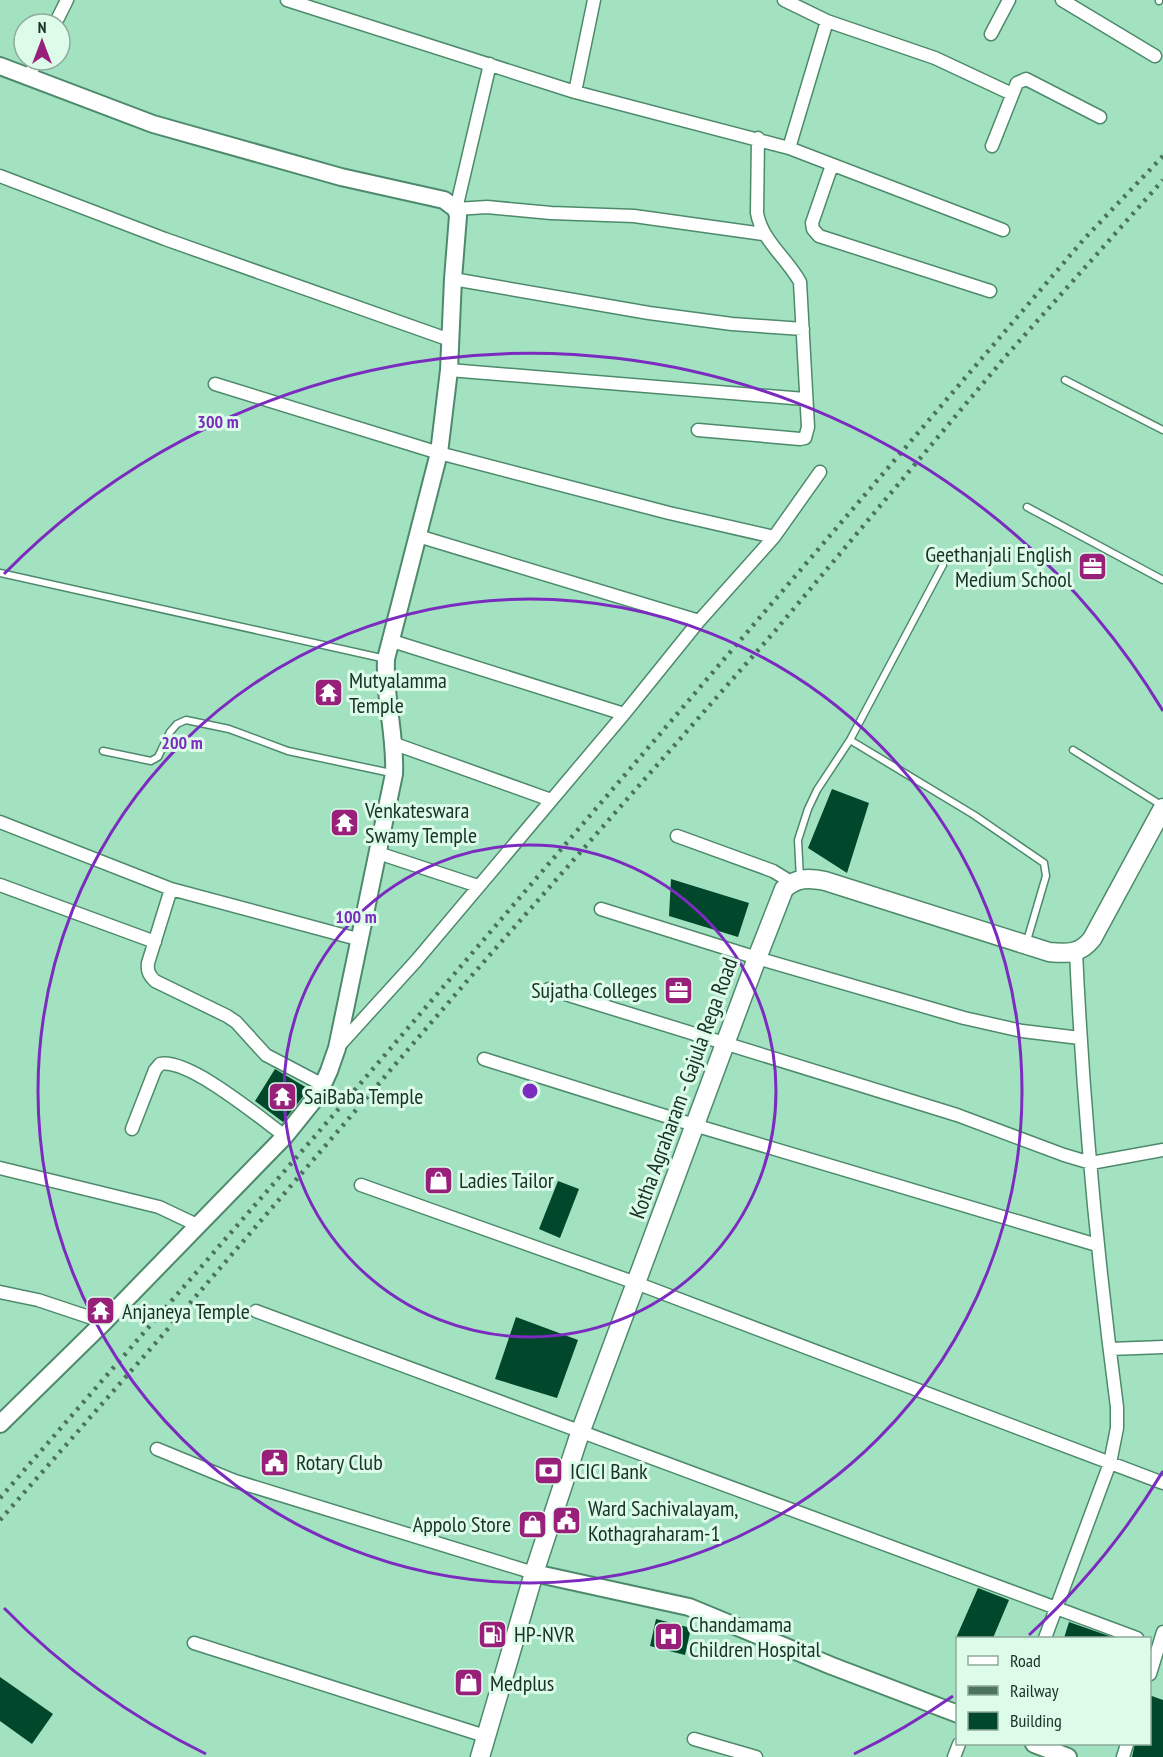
<svg xmlns="http://www.w3.org/2000/svg" width="1163" height="1757" font-family="'PT Sans Narrow',sans-serif">
  <style>
    .building { fill: #00472c }
    .lines { fill: none; stroke-linecap: round; stroke-linejoin: round }
    .service-casing { stroke: #4d8a6c; stroke-width: 9 }
    .minor-casing { stroke: #4d8a6c; stroke-width: 15 }
    .tertiary-casing { stroke: #4d8a6c; stroke-width: 20 }
    .secondary-casing { stroke: #4d8a6c; stroke-width: 21 }
    .service { stroke: #fff; stroke-width: 6 }
    .minor { stroke: #fff; stroke-width: 12 }
    .tertiary { stroke: #fff; stroke-width: 16 }
    .secondary { stroke: #fff; stroke-width: 18 }
    .rail { stroke: #4b735e; stroke-width: 4.5; stroke-dasharray: 3 6; stroke-linecap: butt }
    .ring { fill: none; stroke: #7b2cbf; stroke-width: 3 }
    .labels { text-anchor: middle; stroke-width: 6; stroke-linejoin: round; paint-order: stroke }
    .poi-label { font-size: 22px; fill: #183225; stroke: #dcfbe9; text-anchor: start }
    .street-label { font-size: 22px; fill: #183225; stroke: #dcfbe9 }
    .centre { fill: #7b2cbf; stroke: #dcfbe9; stroke-width: 3 }
    .ring-label { font-size: 18px; text-anchor: middle; font-weight: bold; fill: #7b2cbf; stroke: #dcfbe9; stroke-width: 6; stroke-linejoin: round; paint-order: stroke }
  </style>
  <rect width="100%" height="100%" fill="#a3e2c0"/>
  <!-- building -->
  <path class="building" d="M832,789L869,803L847,873L808,848Z
    M671,879L749,903L738,937L669,916Z
    M275,1069L309,1089L283,1122L255,1101Z
    M558,1181L579,1189L560,1238L539,1229Z
    M516,1317L578,1340L557,1398L495,1379Z
    M978,1588L1009,1600L993,1638H956Z
    M656,1619L691,1628L685,1655L650,1646Z
    M1069,1622L1115,1638H1064Z
    M0,1677L53,1714L32,1744L0,1721Z
    M1149,1695L1163,1700V1757H1132L1135,1743H1149Z"/>
  <g class="lines">
    <defs>
      <path id="service" d="M1159,1V0
        M1065,380L1163,430
        M1027,507L1163,580
        M0,573L386,659
        M850,740L974,815L1044,863L1046,876L1026,944
        M1073,750L1161,805
        M103,751L151,761L158,757L170,732L177,724L186,720L229,729L288,751L391,773
        M800,879L798,840L808,809L817,790L850,740L943,565"/>
      <path id="minor" d="M287,0L575,92L789,148L1003,230
        M784,0L827,21L935,58L1012,94
        M1062,0L1155,56
        M55,24L67,0
        M991,34L1009,0
        M490,64L456,209L487,207L551,213L634,216L763,234
        M28,78L37,60
        M575,92L594,0
        M992,146L1017,83L1026,79L1100,117
        M789,148L827,21
        M832,165L812,223L813,229L819,236L990,291
        M0,176L165,239L450,340
        M453,279L649,313L732,324L803,329
        M449,370L805,399
        M215,384L439,453L669,513L774,537
        M698,430L800,439L805,438L808,427L800,282C787,258 762,241 757,213L758,138
        M418,536L699,621
        M389,640L624,714
        M395,744L551,800
        M0,822L171,889L361,940
        M677,836L773,871L791,882
        M378,853L478,886
        M0,885L155,942
        M171,889L148,963C147,971 149,975 155,981L227,1016L236,1022L266,1055L323,1085
        M601,909L757,958L964,1018L1022,1031L1080,1038
        M549,989L957,1115L1064,1155L1091,1163L1163,1150
        M337,1048L416,961L624,714L699,621L774,537L820,472
        M484,1059L694,1125L1097,1245
        M132,1129L155,1070L160,1064C189,1058 260,1118 285,1136
        M0,1168L159,1207L197,1225
        M361,1185L636,1283L1163,1483
        M0,1292L38,1300L104,1322
        M256,1311L1137,1638
        M1110,1349L1163,1347
        M157,1449L235,1481L534,1573
        M1045,1638L1110,1463L1117,1428V1407C1097,1256 1083,1104 1076,952
        M194,1643L485,1736
        M1150,1674L1163,1632
        M694,1739L756,1757
        M954,1757L959,1744
        M1123,1757L1127,1744"/>
      <path id="tertiary" d="M0,66L153,124L341,177L444,200L456,209L458,216L453,279L449,370L439,453L386,659C384,698 396,735 394,774L337,1048L329,1071L318,1095L285,1136L104,1322L0,1424
        M534,1573L689,1607L832,1666L958,1714
        M1034,1744L1068,1757"/>
      <path id="secondary" d="M480,1757L534,1573L580,1433L757,958L784,889C797,877 809,878 825,881L1049,952C1068,954 1080,954 1092,939L1163,808"/>
    </defs>
    <!-- service casing -->
    <use href="#service" class="service-casing"/>
    <!-- minor casing -->
    <use href="#minor" class="minor-casing"/>
    <!-- tertiary casing -->
    <use href="#tertiary" class="tertiary-casing"/>
    <!-- secondary casing -->
    <use href="#secondary" class="secondary-casing"/>
    <!-- service -->
    <use href="#service" class="service"/>
    <!-- minor -->
    <use href="#minor" class="minor"/>
    <!-- tertiary -->
    <use href="#tertiary" class="tertiary"/>
    <!-- secondary -->
    <use href="#secondary" class="secondary"/>
    <!-- rail -->
    <path class="rail" d="M0,1498L342,1105L1085,238L1163,156
      M0,1520L160,1338L467,981L775,631L1006,356L1163,180"/>
  </g>
  <!-- distance rings -->
  <g class="ring">
    <circle cx="530" cy="1091" r="246"/>
    <circle cx="530" cy="1091" r="492"/>
    <path d="M1163 1471A738 738 0 0 1 1029 1635M953 1696A738 738 0 0 1 854 1754M206 1754A738 738 0 0 1 4 1608M4 574A738 738 0 0 1 1163 711"/>
  </g>
  <!-- icons -->
  <defs>
    <symbol id="office-square" viewBox="-11 -11 22 22"><rect x="-9" y="-9" width="18" height="18" rx="4" fill="#98207a" stroke="#dcfbe9"/><path d="M-6-3h4V-5.5h4V-3h4V5H-6ZM-1-4.5V-3h2v-1.5ZM-6 0V1H6V0Z" fill="#fff"/></symbol>
    <symbol id="temple-square" viewBox="-11 -11 22 22"><rect x="-9" y="-9" width="18" height="18" rx="4" fill="#98207a" stroke="#dcfbe9"/><path d="M0-6L5-2H3V0L6.5 2.5H4V6H1.5V3h-3V6H-4V2.5H-6.5L-3 0V-2H-5Z" fill="#fff"/></symbol>
    <symbol id="shop-square" viewBox="-11 -11 22 22"><rect x="-9" y="-9" width="18" height="18" rx="4" fill="#98207a" stroke="#dcfbe9"/><path d="M-5-2.5h2.3a2.7 3.5 0 0 1 5.4 0H5L5.5 6h-11ZM-1.5-2.5h3a1.5 2.3 0 0 0-3 0Z" fill="#fff"/></symbol>
    <symbol id="civic-square" viewBox="-11 -11 22 22"><rect x="-9" y="-9" width="18" height="18" rx="4" fill="#98207a" stroke="#dcfbe9"/><path d="M-.6-6.5H3V-4.5H.6V-3L4-1V1h2V6H-6V1h2V-1L-.6-3ZM-1.2 2.5V6h2.4V2.5Z" fill="#fff"/></symbol>
    <symbol id="bank-square" viewBox="-11 -11 22 22"><rect x="-9" y="-9" width="18" height="18" rx="4" fill="#98207a" stroke="#dcfbe9"/><path d="M-6-4H6V4H-6ZM0-2.3a2.3 2.3 0 1 0 0 4.6a2.3 2.3 0 1 0 0-4.6Z" fill="#fff"/></symbol>
    <symbol id="fuel-square" viewBox="-11 -11 22 22"><rect x="-9" y="-9" width="18" height="18" rx="4" fill="#98207a" stroke="#dcfbe9"/><path d="M-5.5-6h7V0h2V4h1.3V-2.5L3-4.5l.8-.8L6-3V5H2.5V1h-1V6h-7ZM-4.2-4.7v3.2H.2V-4.7Z" fill="#fff"/></symbol>
    <symbol id="hospital-square" viewBox="-11 -11 22 22"><rect x="-9" y="-9" width="18" height="18" rx="4" fill="#98207a" stroke="#dcfbe9"/><path d="M-5-5h3v3.5h4V-5h3V5h-3V1.5h-4V5h-3Z" fill="#fff"/></symbol>
  </defs>
  <g fill-rule="evenodd">
    <use href="#office-square" x="1076" y="550" width="33" height="33"/>
    <use href="#temple-square" x="312" y="676" width="33" height="33"/>
    <use href="#temple-square" x="328" y="806" width="33" height="33"/>
    <use href="#office-square" x="662" y="974" width="33" height="33"/>
    <use href="#temple-square" x="266" y="1080" width="33" height="33"/>
    <use href="#shop-square" x="422" y="1164" width="33" height="33"/>
    <use href="#temple-square" x="84" y="1294" width="33" height="33"/>
    <use href="#civic-square" x="258" y="1446" width="33" height="33"/>
    <use href="#bank-square" x="532" y="1454" width="33" height="33"/>
    <use href="#civic-square" x="550" y="1504" width="33" height="33"/>
    <use href="#shop-square" x="516" y="1508" width="33" height="33"/>
    <use href="#fuel-square" x="476" y="1618" width="33" height="33"/>
    <use href="#hospital-square" x="652" y="1620" width="33" height="33"/>
    <use href="#shop-square" x="452" y="1666" width="33" height="33"/>
  </g>
  <g class="labels">
    <!-- poi labels -->
    <g class="poi-label">
      <text x="1072" y="562" text-anchor="end">Geethanjali English<tspan x="1072" dy="25">Medium School</tspan></text>
      <text x="349" y="688">Mutyalamma<tspan x="349" dy="25">Temple</tspan></text>
      <text x="365" y="818">Venkateswara<tspan x="365" dy="25">Swamy Temple</tspan></text>
      <text x="657" y="998" text-anchor="end">Sujatha Colleges</text>
      <text x="304" y="1104">SaiBaba Temple</text>
      <text x="459" y="1188">Ladies Tailor</text>
      <text x="122" y="1319">Anjaneya Temple</text>
      <text x="296" y="1470">Rotary Club</text>
      <text x="570" y="1479">ICICI Bank</text>
      <text x="588" y="1516">Ward Sachivalayam,<tspan x="588" dy="25">Kothagraharam-1</tspan></text>
      <text x="511" y="1532" text-anchor="end">Appolo Store</text>
      <text x="689" y="1632">Chandamama<tspan x="689" dy="25">Children Hospital</tspan></text>
      <text x="514" y="1642">HP-NVR</text>
      <text x="490" y="1691">Medplus</text>
    </g>
    <!-- street labels -->
    <g class="street-label">
      <text transform="translate(683 1088) rotate(-70)" y="8">Kotha Agraharam - Gajula Rega Road</text>
    </g>
  </g>
  <circle cx="530" cy="1091" r="9" class="centre"/>
  <g class="ring-label">
    <text x="218" y="428">300 m</text>
    <text x="182" y="749">200 m</text>
    <text x="356" y="923">100 m</text>
  </g>
  <!-- legend -->
  <rect x="956" y="1637" width="195" height="108" fill="#dcfbe9" stroke="#8eab9b" stroke-width="1.5"/>
  <rect x="968" y="1656" width="30" height="9" fill="#ffffff" stroke="#8eab9b" stroke-width="1.5"/>
  <text x="1010" y="1667" font-size="18" fill="#183225">Road</text>
  <rect x="968" y="1686" width="30" height="9" fill="#4b735e" stroke="#8eab9b" stroke-width="1.5"/>
  <text x="1010" y="1697" font-size="18" fill="#183225">Railway</text>
  <rect x="968" y="1712" width="30" height="18" fill="#00472c" stroke="#8eab9b" stroke-width="1.5"/>
  <text x="1010" y="1727" font-size="18" fill="#183225">Building</text>
  <!-- north arrow -->
  <g transform="translate(42 42)"><circle r="28" fill="#dcfbe9" stroke="#8eab9b" stroke-width="1.5"/>
  <path d="M0-4.5L10 22L0 15L-10 22Z" fill="#98207a"/>
  <text y="-9" font-size="16" font-weight="bold" text-anchor="middle" fill="#183225">N</text>
  </g>
</svg>
